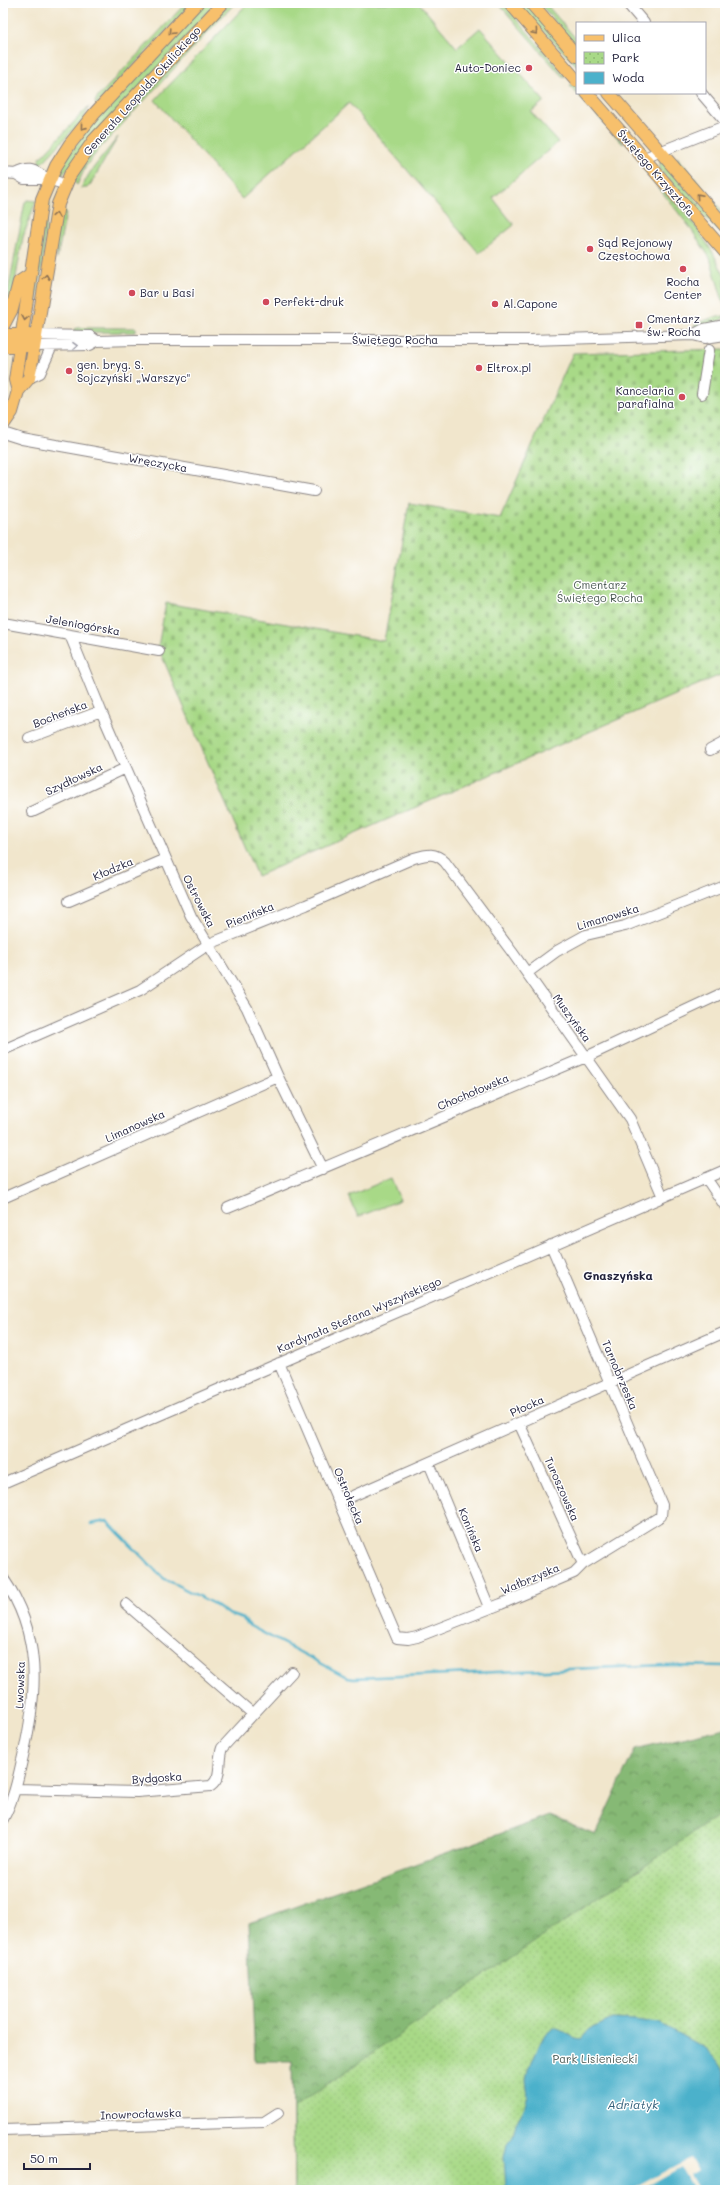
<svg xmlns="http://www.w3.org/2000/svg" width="728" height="2193" font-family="Mali,sans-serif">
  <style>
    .grass { fill: #a8d987; stroke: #657e61 }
    .forest { fill: url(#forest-crowns); stroke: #546e58 }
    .cemetery { fill: url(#cemetery-stones); stroke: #657e61 }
    .park { fill: url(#park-dots); stroke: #657e61 }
    .water { fill: #4cb1cb; stroke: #376a83 }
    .pier { fill: #f1e6cc }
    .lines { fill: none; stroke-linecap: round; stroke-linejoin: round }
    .stream { stroke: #4cb1cb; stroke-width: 2.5 }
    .minor-casing { stroke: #8a8484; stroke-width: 12 }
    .major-casing { stroke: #8a8484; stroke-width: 14 }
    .minor { stroke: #fff; stroke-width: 10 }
    .major { stroke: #f7c06c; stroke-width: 12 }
    .oneway { stroke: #8c7154 }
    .oneway2 { stroke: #9c9ca7 }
    .poi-dot { fill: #d1495b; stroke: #fff; stroke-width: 1.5 }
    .labels { text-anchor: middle; stroke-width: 3; stroke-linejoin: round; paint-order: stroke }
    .poi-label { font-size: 11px; fill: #22223b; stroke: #fff; text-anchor: start }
    .street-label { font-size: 11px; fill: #22223b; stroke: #fff }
    .park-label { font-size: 11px; fill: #4a5952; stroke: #fff }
    .neighbourhood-label { font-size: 12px; font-weight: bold; fill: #22223b; stroke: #fff }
    .water-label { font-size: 12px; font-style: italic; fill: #35627c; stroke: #fff }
  </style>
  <defs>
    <pattern id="forest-crowns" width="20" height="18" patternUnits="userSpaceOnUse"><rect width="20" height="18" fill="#86b974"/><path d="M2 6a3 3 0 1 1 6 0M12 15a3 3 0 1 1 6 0" fill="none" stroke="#6d9660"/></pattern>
    <pattern id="cemetery-stones" width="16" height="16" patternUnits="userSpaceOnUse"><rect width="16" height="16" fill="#a8d987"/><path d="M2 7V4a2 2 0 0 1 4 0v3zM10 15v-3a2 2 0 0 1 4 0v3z" fill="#90ba75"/></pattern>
    <pattern id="park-dots" width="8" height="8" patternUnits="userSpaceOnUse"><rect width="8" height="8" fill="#a8d987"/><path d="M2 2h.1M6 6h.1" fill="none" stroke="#90ba75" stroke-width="1.8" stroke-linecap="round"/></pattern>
  </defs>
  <rect width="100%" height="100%" fill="#fff"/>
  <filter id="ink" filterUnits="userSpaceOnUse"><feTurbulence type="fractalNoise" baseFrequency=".025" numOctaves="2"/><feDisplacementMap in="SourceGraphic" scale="8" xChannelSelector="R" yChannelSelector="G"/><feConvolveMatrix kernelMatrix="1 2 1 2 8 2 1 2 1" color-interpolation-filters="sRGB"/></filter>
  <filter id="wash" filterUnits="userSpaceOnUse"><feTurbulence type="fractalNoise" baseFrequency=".012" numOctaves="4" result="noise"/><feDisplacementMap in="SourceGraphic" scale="16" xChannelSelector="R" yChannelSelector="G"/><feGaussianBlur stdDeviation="0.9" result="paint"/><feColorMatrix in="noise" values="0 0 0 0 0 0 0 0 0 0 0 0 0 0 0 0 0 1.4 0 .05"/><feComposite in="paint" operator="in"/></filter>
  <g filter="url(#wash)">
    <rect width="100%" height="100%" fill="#f1e6cc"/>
    <!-- grass -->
    <path class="grass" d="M186,3H192L96,105L95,102L97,98Z
      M205,3H216L61,176L58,173L60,167L91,125Z
      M229,3H235L99,149L86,166L77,185L75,183V178L95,147Z
      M248,3H419L457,48L480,28L544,101L531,112L558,142L493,198L514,225L479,253L349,103L242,199L155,100Z
      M498,3H503L566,77L562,76Z
      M516,3H526L577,62V66Z
      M539,3H545L577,40V47Z
      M573,84L577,88V93H581L624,143L623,144L570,86Z
      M89,106L84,118L45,160L38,165L40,158Z
      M118,137L90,185L87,188H81L91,171Z
      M677,157L725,214V218L678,163Z
      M662,161L719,226L725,234V238L660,170V162Z
      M639,163L642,164L694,224L712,251L725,277V308L710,258L689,226Z
      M28,200L36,201L23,237L11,304L6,303L25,202Z
      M46,203L50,204L46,220L44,252L36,308L33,307Z
      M62,208L66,212L57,259L55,240Z
      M718,316L725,317L716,323L693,327L697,323Z
      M77,328H136V332H74V329Z
      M391,1178L400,1200L358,1217L349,1196Z"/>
    <!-- forest -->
    <path class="forest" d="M725,1728V2024L294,2190L292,2061H255L249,1923L550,1816L595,1835L635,1749Z"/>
    <!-- cemetery -->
    <path class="cemetery" d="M725,349V673L257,876L158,647L166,603L384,641L409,503L500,518L573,353Z"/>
    <!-- park -->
    <path class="park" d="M725,1811V2190H294L293,2108Z"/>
    <!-- water -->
    <path class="water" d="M613,2019L635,2020L659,2023L706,2049L725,2070V2185L712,2190H506L504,2156L507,2145L513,2136L516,2123L524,2109L528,2095L526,2080L528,2070L545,2034L553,2028C565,2030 570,2038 581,2039L591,2028Z"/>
    <!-- pier -->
    <path class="pier" d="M691,2157L699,2171L691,2176L699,2190H694L681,2167L640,2190H631Z"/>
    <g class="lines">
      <!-- stream -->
      <path class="stream" d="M91,1524L107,1521L163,1578L214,1604L228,1614L243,1619L250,1626L347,1677L354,1678L666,1665L725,1666"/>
    </g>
  </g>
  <g filter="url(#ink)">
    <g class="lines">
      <defs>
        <path id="minor" d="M627,3L644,23
          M701,93L725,121
          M644,158L725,126
          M3,173L16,174L24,179H49
          M16,174C33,165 34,172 49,179C54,181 60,183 65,184
          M36,335L90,336L97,341
          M693,335L704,329L725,325
          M34,346L90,345L97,341L135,340H531L693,335L705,338L725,335
          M29,378L40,373L52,346
          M702,394L709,350
          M3,433L22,439L314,491
          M3,623L159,651
          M70,635L101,711L191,916L247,1008L278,1077L323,1169
          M29,738L101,711
          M710,750L725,742
          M32,812L126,768
          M69,901L166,859
          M527,973L557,951L586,935L625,926L725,886
          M3,1050L140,990L209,944L306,905L414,858C428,854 435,852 445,862L512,952L630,1119L663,1197
          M706,1178L725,1206
          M3,1198L278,1077
          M228,1208L586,1057L725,992
          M279,1363L397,1638L408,1639L417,1637L501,1604L574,1573L583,1564L661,1516L662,1505L551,1245
          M519,1423L583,1564
          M429,1463L489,1607
          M3,1483L725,1170
          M339,1502L725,1332
          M3,1578C42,1635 38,1692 23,1756C18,1778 14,1799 3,1819
          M126,1604L253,1714
          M16,1789L137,1792L211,1786C223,1777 217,1761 222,1748L292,1672
          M3,2130L264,2122L278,2113"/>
        <path id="major" d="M510,3L577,81
          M531,3L577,56
          M587,93L725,252
          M609,93L725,226
          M3,326L12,309L19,282L31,274
          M3,335H29
          M3,346H27
          M18,391L15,380L42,199L56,166L70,144L94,114L197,3
          M3,425L12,412L18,391L29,378L58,204L70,175L94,140L223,3"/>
      </defs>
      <!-- minor casing -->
      <use href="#minor" class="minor-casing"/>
      <!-- major casing -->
      <use href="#major" class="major-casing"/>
      <!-- minor -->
      <use href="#minor" class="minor"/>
      <!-- major -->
      <use href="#major" class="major"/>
    </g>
    <!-- one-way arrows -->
    <defs><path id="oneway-chevron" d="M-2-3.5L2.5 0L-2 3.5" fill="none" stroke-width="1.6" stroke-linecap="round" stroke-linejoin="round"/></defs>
    <g class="oneway">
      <use href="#oneway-chevron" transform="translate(171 32) rotate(133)"/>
      <use href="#oneway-chevron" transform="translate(535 32) rotate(49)"/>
      <use href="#oneway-chevron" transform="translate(83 127) rotate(129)"/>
      <use href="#oneway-chevron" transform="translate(699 196) rotate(-131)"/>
      <use href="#oneway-chevron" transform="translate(56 215) rotate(-80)"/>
      <use href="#oneway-chevron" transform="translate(46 277) rotate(-83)"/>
      <use href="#oneway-chevron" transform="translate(25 318) rotate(100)"/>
    </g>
    <use class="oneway2" href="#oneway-chevron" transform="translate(75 346) rotate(-1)"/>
  </g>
  <!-- markers -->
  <g class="poi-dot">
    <circle cx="529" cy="68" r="4"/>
    <circle cx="590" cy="249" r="4"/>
    <circle cx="683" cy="269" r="4"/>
    <circle cx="132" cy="293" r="4"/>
    <circle cx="266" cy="302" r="4"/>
    <circle cx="495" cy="304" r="4"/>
    <rect x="635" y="321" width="8" height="8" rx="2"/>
    <circle cx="479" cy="368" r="4"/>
    <circle cx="69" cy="371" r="4"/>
    <circle cx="682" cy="397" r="4"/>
  </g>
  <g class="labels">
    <!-- poi labels -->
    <g class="poi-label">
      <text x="521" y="72" text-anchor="end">Auto-Doniec</text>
      <text x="598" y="247">Sąd Rejonowy<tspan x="598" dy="13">Częstochowa</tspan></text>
      <text x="683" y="286" text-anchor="middle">Rocha<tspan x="683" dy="13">Center</tspan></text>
      <text x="140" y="297">Bar u Basi</text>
      <text x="274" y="306">Perfekt-druk</text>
      <text x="503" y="308">Al.Capone</text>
      <text x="647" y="323">Cmentarz<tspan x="647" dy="13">św. Rocha</tspan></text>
      <text x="77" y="369">gen. bryg. S.<tspan x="77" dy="13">Sojczyński „Warszyc"</tspan></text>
      <text x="487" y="372">Eltrox.pl</text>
      <text x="674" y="395" text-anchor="end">Kancelaria<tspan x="674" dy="13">parafialna</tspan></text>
    </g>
    <!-- street labels -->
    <g class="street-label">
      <text transform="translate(142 91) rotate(-48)" y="4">Generała Leopolda Okulickiego</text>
      <text transform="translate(656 173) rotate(49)" y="4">Świętego Krzysztofa</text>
      <text x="395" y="344">Świętego Rocha</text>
      <text transform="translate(158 463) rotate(10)" y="4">Wręczycka</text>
      <text transform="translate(83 625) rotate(10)" y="4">Jeleniogórska</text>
      <text transform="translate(60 714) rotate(-21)" y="4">Bocheńska</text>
      <text transform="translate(74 779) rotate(-25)" y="4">Szydłowska</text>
      <text transform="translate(113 869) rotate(-23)" y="4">Kłodzka</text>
      <text transform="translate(199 901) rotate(63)" y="4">Ostrowska</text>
      <text transform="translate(250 915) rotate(-22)" y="4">Pienińska</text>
      <text transform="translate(608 917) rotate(-17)" y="4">Limanowska</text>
      <text transform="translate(572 1018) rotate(54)" y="4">Muszyńska</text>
      <text transform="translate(473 1092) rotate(-23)" y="4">Chochołowska</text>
      <text transform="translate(135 1126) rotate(-24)" y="4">Limanowska</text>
      <text transform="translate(359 1315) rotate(-23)" y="4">Kardynała Stefana Wyszyńskiego</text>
      <text transform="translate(620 1375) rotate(67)" y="4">Tarnobrzeska</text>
      <text transform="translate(527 1406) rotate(-24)" y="4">Płocka</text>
      <text transform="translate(562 1489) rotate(66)" y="4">Turoszowska</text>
      <text transform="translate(349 1496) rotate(67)" y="4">Ostrołęcka</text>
      <text transform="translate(471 1530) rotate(67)" y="4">Konińska</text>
      <text transform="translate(530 1579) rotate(-23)" y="4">Wałbrzyska</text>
      <text transform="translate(20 1685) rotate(-88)" y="4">Lwowska</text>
      <text transform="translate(157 1778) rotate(-4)" y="4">Bydgoska</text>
      <text transform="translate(141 2114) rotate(-2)" y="4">Inowrocławska</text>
    </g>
    <!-- park labels -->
    <g class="park-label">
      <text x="600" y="589">Cmentarz<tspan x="600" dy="13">Świętego Rocha</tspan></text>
      <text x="595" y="2063">Park Lisieniecki</text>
    </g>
    <!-- neighbourhood labels -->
    <g class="neighbourhood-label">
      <text x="618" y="1280">Gnaszyńska</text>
    </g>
    <!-- water labels -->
    <g class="water-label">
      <text x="633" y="2109">Adriatyk</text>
    </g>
  </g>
  <!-- margin -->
  <rect width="728" height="2193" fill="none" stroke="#fff" stroke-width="16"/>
  <!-- legend -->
  <rect x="576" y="22" width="130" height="72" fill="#ffffff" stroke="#a7a7b1"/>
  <rect x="584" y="35" width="20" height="6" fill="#f7c06c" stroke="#a7a7b1"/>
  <text x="612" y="42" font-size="12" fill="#22223b">Ulica</text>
  <rect x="584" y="52" width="20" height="12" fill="url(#park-dots)" stroke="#a7a7b1"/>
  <text x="612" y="62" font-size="12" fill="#22223b">Park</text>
  <rect x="584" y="72" width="20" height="12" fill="#4cb1cb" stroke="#a7a7b1"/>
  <text x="612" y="82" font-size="12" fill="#22223b">Woda</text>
  <!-- scale -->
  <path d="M24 2163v6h66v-6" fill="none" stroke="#22223b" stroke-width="2"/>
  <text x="30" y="2163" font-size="12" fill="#22223b" stroke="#ffffff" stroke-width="3" paint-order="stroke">50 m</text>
</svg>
